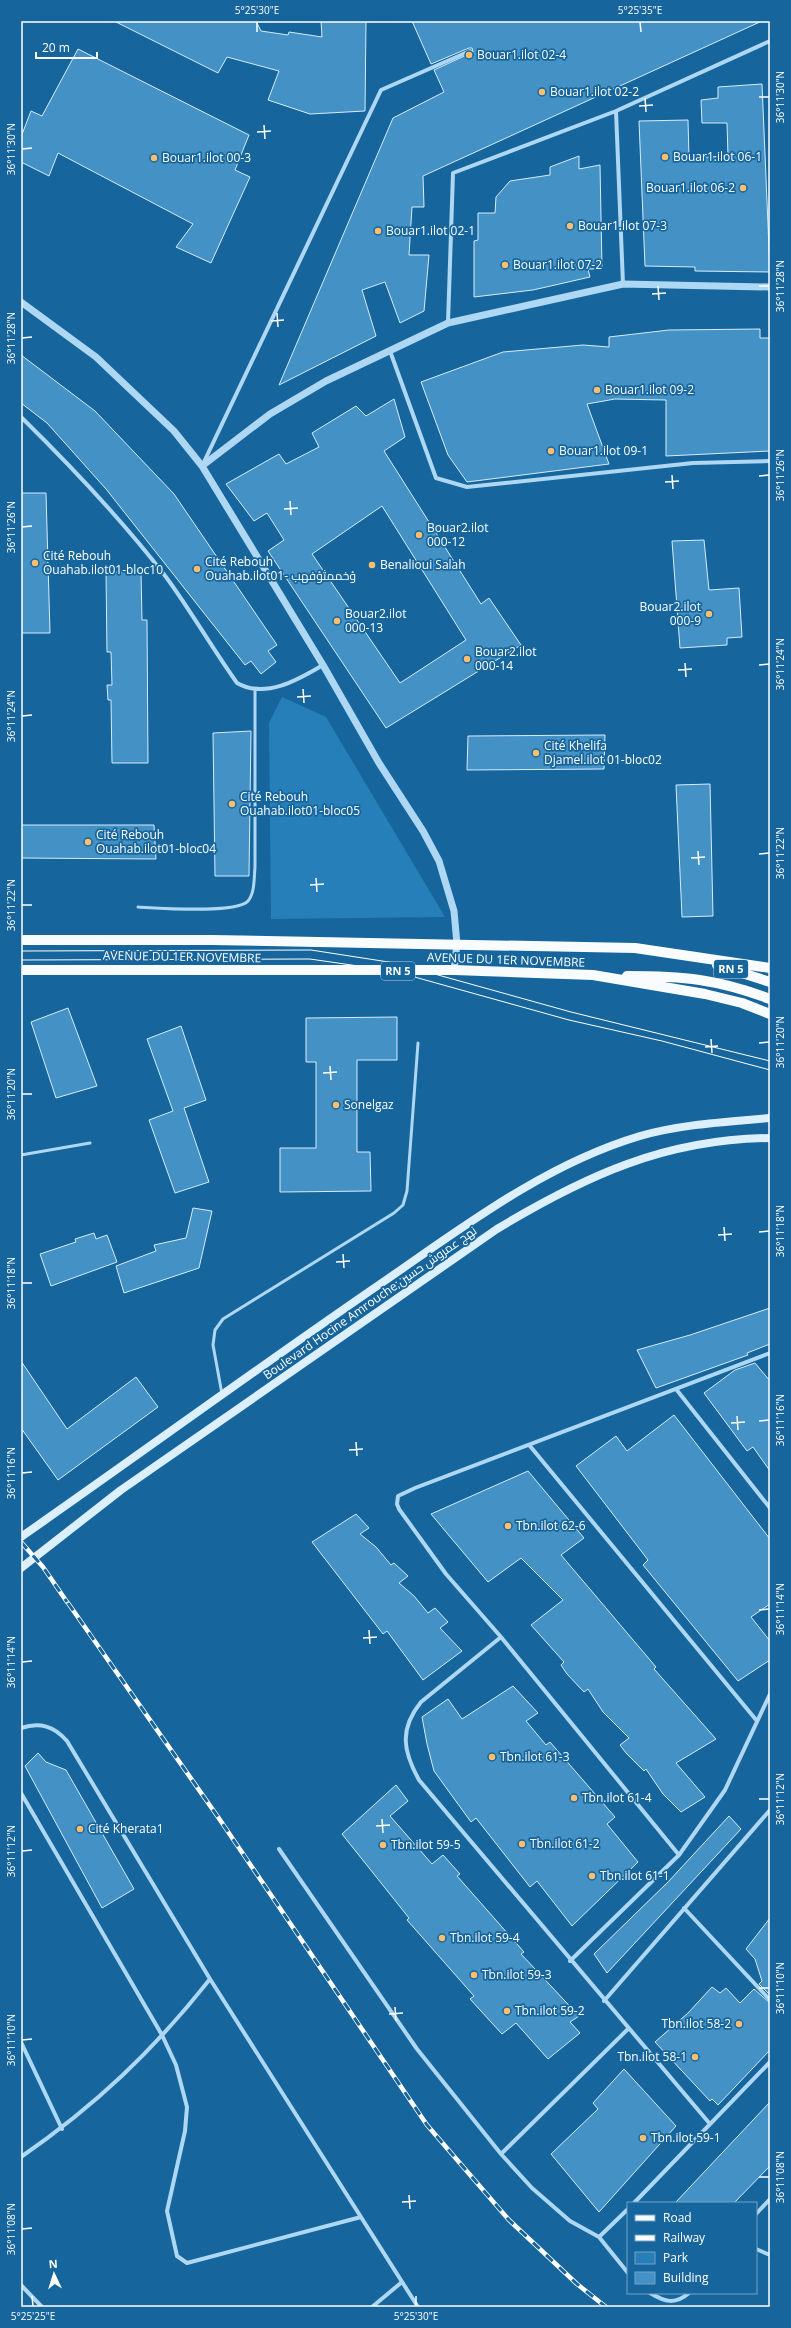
<svg xmlns="http://www.w3.org/2000/svg" width="791" height="2328" font-family="'Open Sans',Cairo,sans-serif">
  <style>
    .green { fill: #267fb9 }
    .building { fill: #4491c5; stroke: #d5edfd; fill-rule: evenodd }
    .lines { fill: none; stroke-linecap: round; stroke-linejoin: round }
    .service { stroke: #add7f3; stroke-width: 3 }
    .minor { stroke: #add7f3; stroke-width: 4 }
    .tertiary { stroke: #add7f3; stroke-width: 7 }
    .secondary { stroke: #dceffc; stroke-width: 8 }
    .primary { stroke: #f9fcff; stroke-width: 10 }
    .tram { stroke: #fff; stroke-width: 1 }
    .rail-casing { stroke: #fff; stroke-width: 4.5 }
    .rail { stroke: #16659c; stroke-width: 3; stroke-dasharray: 9; stroke-linecap: butt }
    .ticks { fill: none; stroke: #fff; stroke-width: 1.5 }
    .poi-dot { fill: #ffbf6f; stroke: #16659c; stroke-width: 1.5 }
    .labels { text-anchor: middle; stroke-width: 3.5; stroke-linejoin: round; paint-order: stroke }
    .shield { fill: #16659c; stroke: #b9d1e1; stroke-width: 1 }
    .shield-label { font-size: 11px; font-weight: bold; fill: #fff }
    .poi-label { font-size: 12px; fill: #fff; stroke: #16659c; text-anchor: start }
    .street-label { font-size: 12px; fill: #fff; stroke: #16659c }
    .neatline { fill: none; stroke: #fff; stroke-width: 1.5 }
    .ticks-label { font-size: 10px; text-anchor: middle; fill: #fff }
  </style>
  <rect width="100%" height="100%" fill="#16659c"/>
  <!-- green -->
  <path class="green" d="M282,697L326,717L445,917L271,919L269,723Z"/>
  <!-- building -->
  <path class="building" d="M114,21H256L261,31L288,35L289,32L322,37L321,21H366L365,111L310,114L268,100L279,71L227,57L218,73Z
    M412,21H762L423,176L424,207H412L409,255H429L424,311L400,323L385,282L362,290L376,336L279,385L393,118L444,92L434,70L473,52L472,48H469L431,64Z
    M78,49L249,135L235,170L250,177L211,263L176,247L193,224L58,153L49,176L21,162V137L31,111L42,116Z
    M762,84L770,272L695,271V267L645,266L639,121L688,120L689,158L728,156L727,123H702L701,100L718,98V87Z
    M579,156V169L600,165L602,269H588L590,277L533,290L474,297V241L478,240V213H495L496,197L510,181L550,175V167Z
    M760,329V338H770V451L666,456V400L615,399L587,404L609,464L467,482L448,455L421,382L503,352L583,345L609,347V337L669,330Z
    M21,355L95,411L174,494L277,645L268,651L276,662L261,674L251,661L245,665L106,489L47,423L21,403Z
    M394,399L405,437L384,451L481,604L489,598L521,645L386,728L268,551L284,540L267,513L254,521L226,484L279,454L286,464L319,447L312,433L356,406L366,416ZM382,506L466,640L400,683L312,554Z
    M21,493H46L50,633H21Z
    M704,540L709,590L739,588L742,637L727,638V645L680,648L672,541Z
    M106,572H141L142,620H147L148,763H112L111,700H108L107,685H112L111,652H107Z
    M251,731L249,876H215L213,733Z
    M605,735L604,769L467,770L468,736Z
    M710,784L713,916L682,917L676,785Z
    M21,825H154L156,859L21,858Z
    M68,1008L97,1086L56,1098L31,1022Z
    M397,1017V1060H357V1152H370L371,1191L280,1192V1148H316V1062H306V1018Z
    M181,1026L206,1100L184,1108L209,1182L175,1193L149,1120L173,1111L147,1039Z
    M193,1208L212,1211L199,1268L124,1293L116,1266L156,1251L154,1245L186,1238Z
    M94,1233L96,1239L107,1235L117,1262L51,1286L40,1254L76,1242L75,1239Z
    M770,1308V1344L747,1353L748,1355L656,1388L637,1350L690,1335Z
    M21,1361L67,1429L136,1377L158,1407L58,1480L21,1428Z
    M755,1363L770,1381V1471L753,1447L747,1451L704,1393L735,1370Z
    M674,1415L770,1539V1604L751,1617L770,1641V1660L738,1681L643,1565L648,1560L576,1466L616,1436L627,1451Z
    M528,1471L584,1538L561,1555L656,1667L654,1669L716,1739L676,1763L705,1797L681,1812L663,1794L646,1769L644,1771L626,1753L620,1745L629,1738L603,1712L588,1689L584,1692L567,1674L561,1665L564,1662L531,1625L563,1600L521,1558L488,1582L431,1514Z
    M356,1514L369,1528L360,1534L376,1547L391,1565L394,1563L408,1576L399,1583L414,1596L428,1613L435,1608L448,1622L440,1628L462,1651L423,1680L387,1631L383,1634L312,1542Z
    M513,1686L538,1713L526,1721L546,1745L550,1742L615,1817L607,1824L638,1862L572,1926L537,1881L530,1887L476,1818L471,1822L434,1771L427,1744L422,1717L448,1699L462,1719Z
    M38,1753L46,1762L66,1770L134,1889L102,1908L25,1766Z
    M396,1785L408,1801L390,1816L432,1864L443,1855L460,1874L457,1876L524,1952L521,1954L579,2016L570,2022L580,2033L548,2059L516,2023L502,2034L470,1999L474,1996L407,1920L409,1918L342,1834Z
    M729,1816L741,1829L607,1973L594,1954L668,1882Z
    M770,1918V1995L759,1984L762,1981L755,1959L746,1949Z
    M712,1987L720,1993L726,1988L740,2003L754,1989L770,2003V2050L718,2105L712,2099L710,2101L655,2042L688,2013Z
    M624,2069L676,2126L599,2212L551,2154L598,2109L593,2103Z
    M770,2102V2166L734,2203H675Z"/>
  <g class="lines">
    <!-- service -->
    <path class="service" d="M138,907C158,908 237,914 248,901C255,893 254,877 255,867V690
      M21,1155L90,1143
      M222,1394L213,1345L215,1330L223,1319L394,1213L403,1205L407,1191L418,1043"/>
    <!-- minor -->
    <path class="minor" d="M616,111L623,284
      M448,323L453,173L616,111L770,41
      M390,351L436,478L467,487L693,463L770,461
      M21,417C72,467 122,520 166,577C191,611 212,648 237,683C265,699 298,680 323,665
      M203,464L381,90L470,51
      M676,1389L770,1508
      M530,1446L757,1721
      M501,1637L421,1702C399,1729 403,1751 419,1780L710,2124
      M21,1728C40,1722 54,1726 67,1741L210,1979L418,2307
      M21,1793L162,2035L176,2065L187,2107L185,2131L167,2211L177,2256L187,2263L361,2217
      M279,1849L417,2049L501,2154L532,2188L570,2221L599,2237L628,2209
      M679,1855L501,1637L446,1574L399,1509L397,1504L398,1496L415,1488L770,1353
      M684,1908L770,2000
      M570,1961L679,1855L725,1790L770,1694
      M604,2001L770,1810
      M21,2042L62,2129
      M501,2154L628,2029
      M21,2157C96,2105 153,2051 210,1979
      M634,2203L770,2062
      M756,2214L770,2199
      M599,2237L628,2273
      M756,2249L770,2255
      M21,2285L42,2307
      M650,2293C665,2302 675,2305 689,2293
      M372,2307L402,2282"/>
    <!-- tertiary -->
    <path class="tertiary" d="M21,302L96,357L174,431L202,466L323,665L379,763L423,831L439,861L454,911L457,944L454,970
      M202,466L270,414L326,381L448,323L623,284L770,287"/>
    <!-- secondary -->
    <path class="secondary" d="M21,1537C143,1452 263,1364 386,1280C466,1225 546,1164 640,1136C682,1124 727,1122 770,1118
      M21,1568L121,1490L497,1229C585,1176 665,1139 770,1138"/>
    <!-- primary -->
    <path class="primary" d="M21,940H212L635,948L770,968
      M717,965L770,982
      M21,970H454L593,975L705,994L742,1003L770,1014
      M627,976C683,976 717,979 770,999"/>
    <!-- tram -->
    <path class="tram" d="M21,951L311,950L395,963L571,1012L770,1061
      M21,960L310,959L393,971L569,1020L662,1041L770,1070"/>
    <defs>
      <path id="rail" d="M21,1542L43,1567L67,1602
        M68,1603L218,1817L427,2125L509,2220L577,2284L606,2307"/>
    </defs>
    <!-- rail casing -->
    <use href="#rail" class="rail-casing"/>
    <!-- rail -->
    <use href="#rail" class="rail"/>
  </g>
  <!-- ticks -->
  <path class="ticks" d="M257,22V32M640,22L641,32M759,97H769M645,98L646,112M639,106L653,105M264,125L265,139M257,132L271,131M22,149L32,148M658,286L659,300M759,286H769M652,294L666,293M277,313L278,327M271,321L284,320M22,338L32,337M672,475L673,489M759,476L769,475M665,482L679,481M290,501L291,515M284,509L298,508M22,527L32,526M685,663L686,677M759,665L769,664M678,670L692,669M303,689L304,703M297,697L311,696M22,716L32,715M698,851L699,865M759,854L769,853M691,858L705,857M316,878L317,892M310,885L324,884M22,905H32M711,1039L712,1053M759,1043L769,1042M705,1047L718,1046M330,1066L331,1080M323,1073L337,1072M22,1094H32M724,1227L725,1241M759,1232L769,1231M718,1235L732,1234M343,1254L344,1268M336,1262L350,1261M22,1283H32M737,1416L738,1430M759,1421L769,1420M731,1423L745,1422M356,1442L357,1456M349,1450L363,1449M22,1473L32,1472M759,1610L769,1609M369,1630L370,1644M363,1638L377,1637M22,1662L32,1661M759,1799H769M382,1819L383,1833M376,1826L390,1825M22,1851L32,1850M759,1988H769M395,2007L396,2021M389,2014L403,2013M22,2040L32,2039M759,2177H769M409,2195L410,2209M402,2202L416,2201M22,2229L32,2228M32,2296L33,2306M416,2296V2306"/>
  <!-- markers -->
  <g class="poi-dot">
    <circle cx="469" cy="55" r="4"/>
    <circle cx="542" cy="92" r="4"/>
    <circle cx="665" cy="157" r="4"/>
    <circle cx="154" cy="158" r="4"/>
    <circle cx="743" cy="188" r="4"/>
    <circle cx="570" cy="226" r="4"/>
    <circle cx="378" cy="231" r="4"/>
    <circle cx="505" cy="265" r="4"/>
    <circle cx="597" cy="390" r="4"/>
    <circle cx="551" cy="451" r="4"/>
    <circle cx="419" cy="535" r="4"/>
    <circle cx="35" cy="563" r="4"/>
    <circle cx="372" cy="565" r="4"/>
    <circle cx="197" cy="569" r="4"/>
    <circle cx="709" cy="614" r="4"/>
    <circle cx="337" cy="621" r="4"/>
    <circle cx="467" cy="659" r="4"/>
    <circle cx="536" cy="753" r="4"/>
    <circle cx="232" cy="804" r="4"/>
    <circle cx="88" cy="842" r="4"/>
    <circle cx="336" cy="1105" r="4"/>
    <circle cx="508" cy="1526" r="4"/>
    <circle cx="492" cy="1757" r="4"/>
    <circle cx="574" cy="1798" r="4"/>
    <circle cx="80" cy="1829" r="4"/>
    <circle cx="522" cy="1844" r="4"/>
    <circle cx="383" cy="1845" r="4"/>
    <circle cx="592" cy="1876" r="4"/>
    <circle cx="442" cy="1938" r="4"/>
    <circle cx="474" cy="1975" r="4"/>
    <circle cx="507" cy="2011" r="4"/>
    <circle cx="739" cy="2024" r="4"/>
    <circle cx="695" cy="2057" r="4"/>
    <circle cx="643" cy="2138" r="4"/>
  </g>
  <g class="labels">
    <!-- shield labels -->
    <g class="shield">
      <rect x="714" y="960" width="34" height="18" rx="3"/>
      <rect x="381" y="962" width="34" height="18" rx="3"/>
    </g>
    <g class="shield-label">
      <text x="731" y="973">RN 5</text>
      <text x="398" y="975">RN 5</text>
    </g>
    <!-- poi labels -->
    <g class="poi-label">
      <text x="477" y="59">Bouar1.ilot 02-4</text>
      <text x="550" y="96">Bouar1.ilot 02-2</text>
      <text x="673" y="161">Bouar1.ilot 06-1</text>
      <text x="162" y="162">Bouar1.ilot 00-3</text>
      <text x="735" y="192" text-anchor="end">Bouar1.ilot 06-2</text>
      <text x="578" y="230">Bouar1.ilot 07-3</text>
      <text x="386" y="235">Bouar1.ilot 02-1</text>
      <text x="513" y="269">Bouar1.ilot 07-2</text>
      <text x="605" y="394">Bouar1.ilot 09-2</text>
      <text x="559" y="455">Bouar1.ilot 09-1</text>
      <text x="427" y="532">Bouar2.ilot<tspan x="427" dy="14">000-12</tspan></text>
      <text x="43" y="560">Cité Rebouh<tspan x="43" dy="14">Ouahab.ilot01-bloc10</tspan></text>
      <text x="205" y="566">Cité Rebouh<tspan x="205" dy="14">Ouahab.ilot01- ؤخممثؤفهب</tspan></text>
      <text x="380" y="569">Benalioui Salah</text>
      <text x="701" y="611" text-anchor="end">Bouar2.ilot<tspan x="701" dy="14">000-9</tspan></text>
      <text x="345" y="618">Bouar2.ilot<tspan x="345" dy="14">000-13</tspan></text>
      <text x="475" y="656">Bouar2.ilot<tspan x="475" dy="14">000-14</tspan></text>
      <text x="544" y="750">Cité Khelifa<tspan x="544" dy="14">Djamel.ilot 01-bloc02</tspan></text>
      <text x="240" y="801">Cité Rebouh<tspan x="240" dy="14">Ouahab.ilot01-bloc05</tspan></text>
      <text x="96" y="839">Cité Rebouh<tspan x="96" dy="14">Ouahab.ilot01-bloc04</tspan></text>
      <text x="344" y="1109">Sonelgaz</text>
      <text x="516" y="1530">Tbn.ilot 62-6</text>
      <text x="500" y="1761">Tbn.ilot 61-3</text>
      <text x="582" y="1802">Tbn.ilot 61-4</text>
      <text x="88" y="1833">Cité Kherata1</text>
      <text x="530" y="1848">Tbn.ilot 61-2</text>
      <text x="391" y="1849">Tbn.ilot 59-5</text>
      <text x="600" y="1880">Tbn.ilot 61-1</text>
      <text x="450" y="1942">Tbn.ilot 59-4</text>
      <text x="482" y="1979">Tbn.ilot 59-3</text>
      <text x="515" y="2015">Tbn.ilot 59-2</text>
      <text x="731" y="2028" text-anchor="end">Tbn.ilot 58-2</text>
      <text x="687" y="2061" text-anchor="end">Tbn.ilot 58-1</text>
      <text x="651" y="2142">Tbn.ilot 59-1</text>
    </g>
    <!-- street labels -->
    <g class="street-label">
      <text transform="translate(182 957) rotate(1)" y="4">AVENUE DU 1ER NOVEMBRE</text>
      <text transform="translate(506 960) rotate(2)" y="4">AVENUE DU 1ER NOVEMBRE</text>
      <text transform="translate(370 1303) rotate(-35)" y="4">Boulevard Hocine Amrouche;نهج عمروش حسين</text>
    </g>
  </g>
  <!-- border -->
  <rect width="791" height="2328" fill="none" stroke="#16659c" stroke-width="44"/>
  <!-- legend -->
  <rect x="627" y="2202" width="130" height="92" fill="#16659c" stroke="#73a3c4"/>
  <rect x="635" y="2215" width="20" height="6" fill="#f9fcff" stroke="#73a3c4"/>
  <text x="663" y="2222" font-size="12" fill="#ffffff">Road</text>
  <rect x="635" y="2235" width="20" height="6" fill="#ffffff" stroke="#73a3c4"/>
  <text x="663" y="2242" font-size="12" fill="#ffffff">Railway</text>
  <rect x="635" y="2252" width="20" height="12" fill="#267fb9" stroke="#73a3c4"/>
  <text x="663" y="2262" font-size="12" fill="#ffffff">Park</text>
  <rect x="635" y="2272" width="20" height="12" fill="#4491c5" stroke="#73a3c4"/>
  <text x="663" y="2282" font-size="12" fill="#ffffff">Building</text>
  <!-- north arrow -->
  <g transform="translate(54 2274) rotate(356)" stroke="#16659c" stroke-width="3" paint-order="stroke">
  <path d="M0-3L7 15L0 10L-7 15Z" fill="#ffffff"/>
  <text y="-6" font-size="11" font-weight="bold" text-anchor="middle" fill="#ffffff">N</text>
  </g>
  <!-- scale -->
  <path d="M36 52v6h61v-6" fill="none" stroke="#ffffff" stroke-width="2"/>
  <text x="42" y="52" font-size="12" fill="#ffffff" stroke="#16659c" stroke-width="3" paint-order="stroke">20 m</text>
  <rect x="22" y="22" width="747" height="2284" class="neatline"/>
  <g class="ticks-label">
    <text x="257" y="14">5°25'30"E</text>
    <text x="640" y="14">5°25'35"E</text>
    <text transform="translate(780 97) rotate(-90)" y="4">36°11'30"N</text>
    <text transform="translate(11 149) rotate(-90)" y="4">36°11'30"N</text>
    <text transform="translate(780 286) rotate(-90)" y="4">36°11'28"N</text>
    <text transform="translate(11 338) rotate(-90)" y="4">36°11'28"N</text>
    <text transform="translate(780 475) rotate(-90)" y="4">36°11'26"N</text>
    <text transform="translate(11 527) rotate(-90)" y="4">36°11'26"N</text>
    <text transform="translate(780 664) rotate(-90)" y="4">36°11'24"N</text>
    <text transform="translate(11 716) rotate(-90)" y="4">36°11'24"N</text>
    <text transform="translate(780 853) rotate(-90)" y="4">36°11'22"N</text>
    <text transform="translate(11 905) rotate(-90)" y="4">36°11'22"N</text>
    <text transform="translate(780 1042) rotate(-90)" y="4">36°11'20"N</text>
    <text transform="translate(11 1094) rotate(-90)" y="4">36°11'20"N</text>
    <text transform="translate(780 1231) rotate(-90)" y="4">36°11'18"N</text>
    <text transform="translate(11 1283) rotate(-90)" y="4">36°11'18"N</text>
    <text transform="translate(780 1420) rotate(-90)" y="4">36°11'16"N</text>
    <text transform="translate(11 1473) rotate(-90)" y="4">36°11'16"N</text>
    <text transform="translate(780 1609) rotate(-90)" y="4">36°11'14"N</text>
    <text transform="translate(11 1662) rotate(-90)" y="4">36°11'14"N</text>
    <text transform="translate(780 1799) rotate(-90)" y="4">36°11'12"N</text>
    <text transform="translate(11 1851) rotate(-90)" y="4">36°11'12"N</text>
    <text transform="translate(780 1988) rotate(-90)" y="4">36°11'10"N</text>
    <text transform="translate(11 2040) rotate(-90)" y="4">36°11'10"N</text>
    <text transform="translate(780 2177) rotate(-90)" y="4">36°11'08"N</text>
    <text transform="translate(11 2229) rotate(-90)" y="4">36°11'08"N</text>
    <text x="33" y="2320">5°25'25"E</text>
    <text x="416" y="2320">5°25'30"E</text>
  </g>
</svg>
